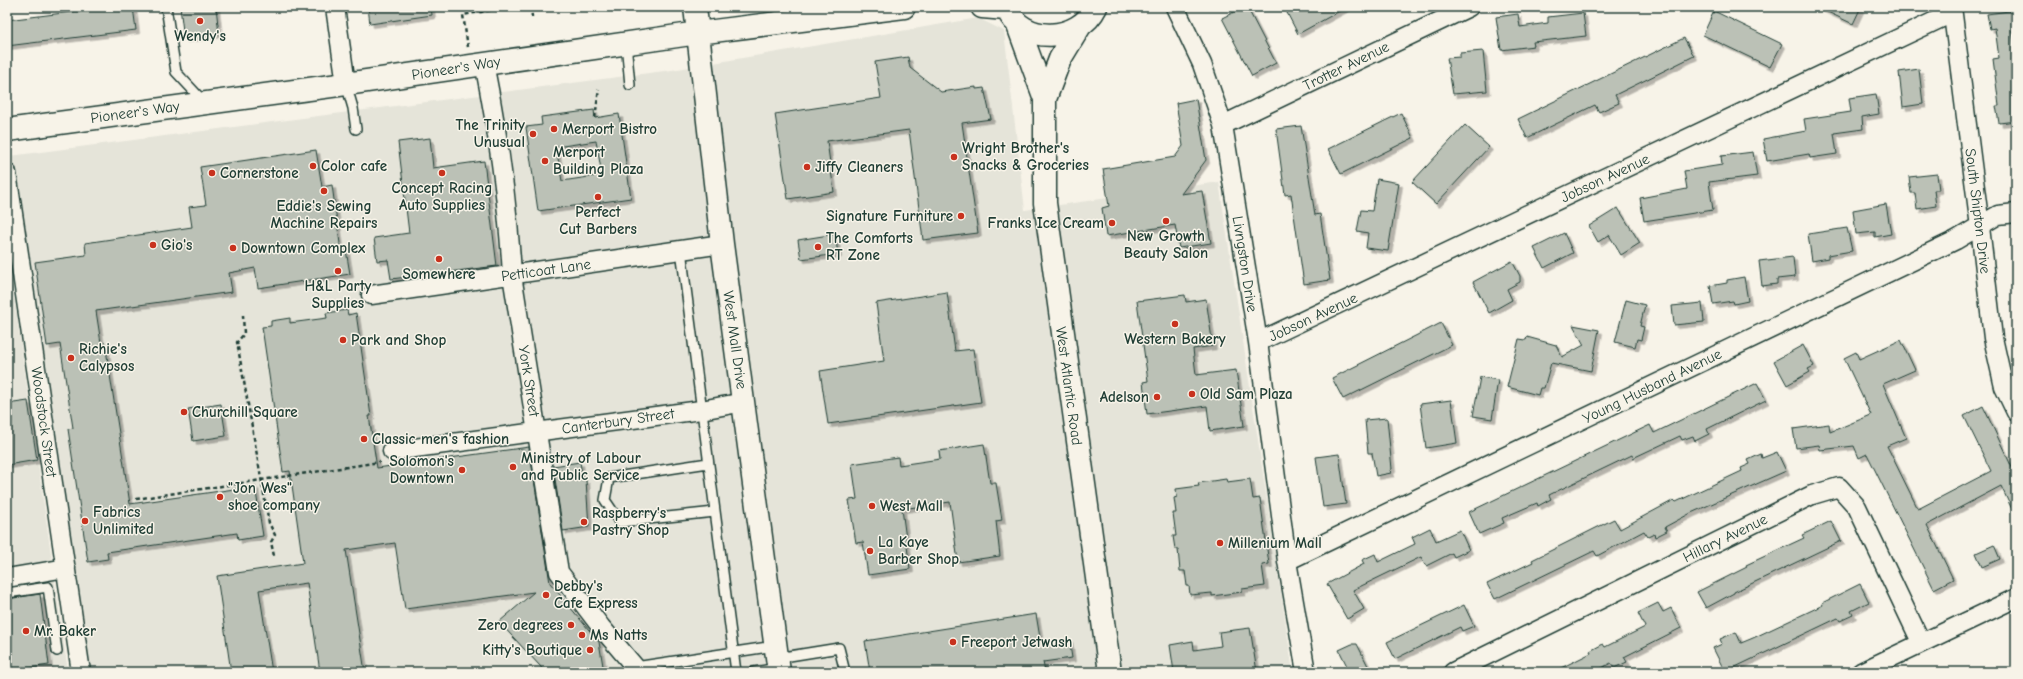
<svg xmlns="http://www.w3.org/2000/svg" width="2023" height="679" font-family="'Comic Neue',sans-serif">
  <style>
    .built { fill: #e5e4d9 }
    .building { fill: #bbc1b6; stroke: #1f3d34; fill-rule: evenodd; filter: url(#shadow) }
    .lines { fill: none; stroke-linecap: round; stroke-linejoin: round }
    .lane-casing { stroke: #1f3d34; stroke-width: 12 }
    .street-casing { stroke: #1f3d34; stroke-width: 21 }
    .secondary-casing { stroke: #1f3d34; stroke-width: 25 }
    .path { stroke: #1f3d34; stroke-width: 2.5; stroke-dasharray: 4 3; stroke-linecap: butt }
    .lane { stroke: #f7f3e8; stroke-width: 9 }
    .street { stroke: #f7f3e8; stroke-width: 18 }
    .secondary { stroke: #f7f3e8; stroke-width: 22 }
    .poi-dot { fill: #c8321e; stroke: #f7f3e8; stroke-width: 1.5 }
    .labels { text-anchor: middle; stroke-width: 3; stroke-linejoin: round; paint-order: stroke }
    .poi-label { font-size: 15px; font-weight: bold; fill: #1f3d34; stroke: #f7f3e8; text-anchor: start }
    .street-label { font-size: 15px; fill: #1f3d34; stroke: #f7f3e8 }
  </style>
  <defs>
    <filter id="shadow"><feDropShadow dx="3.5" dy="3.5" stdDeviation="0" flood-color="#0004"/></filter>
  </defs>
  <rect width="100%" height="100%" fill="#f7f3e8"/>
  <filter id="ink" filterUnits="userSpaceOnUse"><feTurbulence type="fractalNoise" baseFrequency=".025" numOctaves="2"/><feDisplacementMap in="SourceGraphic" scale="8" xChannelSelector="R" yChannelSelector="G"/><feConvolveMatrix kernelMatrix="1 2 1 2 8 2 1 2 1" color-interpolation-filters="sRGB"/></filter>
  <g filter="url(#ink)">
    <!-- built -->
    <path class="built" d="M978,18L1004,31L1025,210L1219,182L1293,672H90L10,156L672,70Z
      M7,247L68,672H7Z"/>
    <!-- building -->
    <path class="building" d="M111,7H133L136,30L7,46V20Z
      M180,7H216L219,34L184,39Z
      M368,7H431L432,15L370,24Z
      M1244,7H1247L1276,63L1252,76L1222,18Z
      M1284,7H1347L1298,34Z
      M1817,7H1861L1853,24Z
      M2016,10V29L2012,30L2016,55V121L1999,123L1996,106H1999L1993,59L1999,58L1995,28L1990,29L1987,14Z
      M1714,11L1782,44L1770,67L1703,35Z
      M1583,13L1586,36L1533,42L1534,46L1501,50L1496,17L1518,14L1520,27L1548,23V17Z
      M1684,38L1694,56L1615,95L1619,103L1599,112L1595,105L1527,138L1518,119Z
      M1483,51L1487,91L1453,94L1447,58L1460,57V53Z
      M908,57L910,68L941,92L976,87V89L984,88L991,119L962,123L978,233L923,240L909,130L827,141L834,192L788,199L775,114L881,98L875,62Z
      M1919,69L1923,104L1903,107L1899,72Z
      M1876,94L1879,114L1862,117L1863,129L1834,133L1837,154L1810,158L1809,154L1767,161L1763,139L1806,131L1804,119L1851,112L1849,98Z
      M1196,99L1206,160L1181,194L1202,191L1211,243L1179,248L1175,225L1106,236L1102,208L1109,206L1103,169L1175,157L1183,146L1176,103Z
      M594,110L595,118L619,114L631,198L538,211L526,127L542,125L541,117ZM596,141L602,175L562,181L556,147Z
      M1401,113L1413,138L1341,174L1328,149Z
      M1465,125L1489,147L1436,204L1412,182Z
      M1301,126L1315,215L1320,214L1330,280L1304,284L1291,194L1285,195L1276,129Z
      M430,138L433,168L484,161L497,266L391,279L388,260L377,261L374,238L409,233L398,142Z
      M316,150L322,187L332,185L341,251L346,250L350,274L258,288L255,268L229,273L232,292L96,311L101,343H105L130,504L255,486L263,536L238,540L237,533L107,552L108,559L88,562L68,429L73,428L60,344L47,346L35,262L86,255L85,243L192,227L189,207L206,205L200,167Z
      M1753,152L1757,176L1709,182L1713,210L1644,221L1640,198L1687,189L1684,171L1722,165L1721,156Z
      M1937,174L1939,190H1934L1936,206L1917,209L1915,193H1911L1909,177Z
      M1377,179L1399,183L1388,251L1366,248L1368,233L1357,231L1361,210L1372,211Z
      M1886,204L1891,234L1875,237V232L1856,234L1853,210Z
      M1618,208L1640,243L1621,255L1609,235L1598,242L1589,226Z
      M1847,228L1852,251L1828,255V258L1812,261L1808,234Z
      M1564,233L1573,253L1544,268L1534,248Z
      M835,234L838,254L801,259L798,240Z
      M1793,257L1795,277L1777,279V284L1762,286L1759,261Z
      M1512,261L1520,276V282L1507,289L1512,300L1489,313L1473,282Z
      M1744,277L1748,301L1734,304L1733,301L1713,304L1710,286L1727,283V280Z
      M947,292L955,351L973,349L981,402L828,424L820,371L884,361L876,303Z
      M1185,295L1186,302L1206,299L1213,346L1193,349L1196,375L1236,370L1244,426L1210,431L1207,406L1147,414L1143,382L1148,381L1137,301Z
      M1626,300L1645,305L1640,326L1644,327L1641,340L1637,339L1635,347L1615,342Z
      M1702,303L1704,322L1674,325L1672,306Z
      M347,310L348,315L356,313L371,416H369L377,468L529,447L550,583L599,642L604,672H542L541,667L499,622L534,592L405,609L395,543L346,550L365,672H320L307,583L259,590L272,672H231L217,576L303,563L290,471L283,472L262,327L271,326V321L290,318V323L327,318L326,313Z
      M1441,323L1452,345L1343,399L1332,378Z
      M1573,325L1599,330L1591,371L1551,363L1544,388H1540L1538,395L1507,387L1519,339L1526,340L1527,337L1556,345L1562,357L1584,345Z
      M1901,340L1915,370L1883,384L1906,438L1887,446L1918,509L1991,471L1964,416L1983,406L2016,476V518L2001,486L1927,525L1953,579L1934,589L1867,454L1859,458L1854,446L1820,450L1819,445L1796,448L1793,429L1829,424L1830,432L1871,415L1844,358L1856,352L1859,359Z
      M1803,345L1814,366L1808,369L1810,372L1787,385L1774,361Z
      M1480,377L1498,380L1492,419L1473,416Z
      M1757,383L1766,400L1707,429L1709,434L1695,441L1693,436L1682,440L1680,436L1633,458L1632,455L1549,495L1551,499L1538,506L1537,503L1502,518L1504,523L1479,534L1469,512L1650,425L1654,433Z
      M1451,400L1457,443L1426,448L1420,404Z
      M28,401L37,460L7,465V404Z
      M221,404L226,436L193,441L188,409Z
      M1387,418L1392,469L1390,470L1391,473L1376,476L1372,453H1368L1365,420Z
      M984,444L990,483H996L1002,520L996,521L1000,556L958,562L950,502L902,509L910,569L868,575L863,542L856,543L849,500L857,499L852,464L898,457L899,465L940,459L939,451Z
      M1777,452L1786,471L1691,513L1665,527L1667,531L1655,537L1654,534L1648,537L1644,531L1597,556L1594,551L1495,599L1487,584L1533,562L1532,560L1614,519L1620,529L1674,500L1676,502L1742,471L1741,468L1750,464L1748,460L1761,454L1762,458Z
      M1339,454L1346,504L1323,507L1316,457Z
      M580,462L583,481L586,480L589,527L563,531L553,466Z
      M1226,479L1227,482L1250,479L1253,499L1260,498L1269,564L1262,565L1265,586L1242,589V592L1212,596V593L1190,595L1189,586H1187L1185,571H1180L1178,549H1175L1173,536H1176L1173,513H1176L1174,498L1177,497L1176,489L1199,486L1198,483Z
      M1831,521L1841,541L1734,592V593L1706,608L1697,592L1747,567L1746,565L1804,538L1802,535Z
      M1430,528L1436,541L1460,530L1469,550L1454,557L1452,553L1426,566L1421,557L1353,590L1364,609L1347,619L1327,584L1364,564L1362,560L1375,554L1378,562L1415,544L1412,537Z
      M1994,545L2000,559L1982,567L1976,553Z
      M1860,584L1869,602L1851,611L1853,615L1840,621L1838,618L1725,672L1713,648L1722,644L1720,639L1736,632L1741,643L1753,638L1823,605L1822,603Z
      M40,594L49,665L7,671V599Z
      M1658,603L1663,612L1671,608L1681,628L1624,657L1627,662L1614,668L1611,663L1594,672H1553L1591,653L1590,651L1603,644L1605,647L1645,627L1638,613Z
      M1464,605L1474,626L1462,631L1460,627L1395,659L1387,642Z
      M1036,614L1041,644L1069,639L1072,658L1043,662L1045,672H870L865,641Z
      M1250,628L1257,672H1174L1170,645L1193,641L1194,650L1221,646L1219,632Z
      M1352,644H1357L1371,672H1350L1339,650Z"/>
    <g class="lines">
      <defs>
        <path id="lane" d="M166,7L176,72L204,102
          M626,43L630,85
          M346,84L353,108L356,129
          M681,250L736,672
          M708,463L609,478L605,500L620,522L715,512
          M7,593L48,587L57,651
          M777,658L839,648L845,672
          M635,667L775,646
          M754,672L778,668"/>
        <path id="street" d="M335,7L346,84
          M1175,7L1202,64L1223,125L1258,342L1287,561L1306,672
          M1952,7L1980,227L1993,338L2004,387L2016,412
          M484,63C498,133 508,204 512,275L559,572L601,627L635,667L636,672
          M1223,125L1469,7
          M7,173L81,672
          M371,295L722,244
          M1258,342L1952,13
          M392,451L701,410L744,402
          M1287,561L1956,240L1998,215L2016,213
          M7,578L66,568
          M1453,672L1812,495L1839,487L1857,507L1921,642
          M1861,672L2016,598"/>
        <path id="secondary" d="M695,7L722,244L779,672
          M982,7L1006,9
          M1006,7C1022,46 1079,42 1096,7
          M1017,23L1045,99
          M1080,26L1060,59L1045,99V203L1110,672
          M7,130L346,84L698,33L904,7"/>
      </defs>
      <!-- lane casing -->
      <use href="#lane" class="lane-casing"/>
      <!-- street casing -->
      <use href="#street" class="street-casing"/>
      <!-- secondary casing -->
      <use href="#secondary" class="secondary-casing"/>
      <!-- path -->
      <path class="path" d="M531,7L532,17
        M468,47L463,15L510,7
        M595,118L599,89
        M243,315L244,334L237,342L269,523L275,535L271,542L274,556
        M136,499L380,462"/>
      <!-- lane -->
      <use href="#lane" class="lane"/>
      <!-- street -->
      <use href="#street" class="street"/>
      <!-- secondary -->
      <use href="#secondary" class="secondary"/>
    </g>
  </g>
  <!-- markers -->
  <g class="poi-dot">
    <circle cx="200" cy="21" r="4"/>
    <circle cx="554" cy="129" r="4"/>
    <circle cx="533" cy="134" r="4"/>
    <circle cx="954" cy="157" r="4"/>
    <circle cx="545" cy="161" r="4"/>
    <circle cx="313" cy="166" r="4"/>
    <circle cx="807" cy="167" r="4"/>
    <circle cx="212" cy="173" r="4"/>
    <circle cx="442" cy="173" r="4"/>
    <circle cx="324" cy="191" r="4"/>
    <circle cx="598" cy="197" r="4"/>
    <circle cx="961" cy="216" r="4"/>
    <circle cx="1166" cy="221" r="4"/>
    <circle cx="1112" cy="223" r="4"/>
    <circle cx="153" cy="245" r="4"/>
    <circle cx="818" cy="247" r="4"/>
    <circle cx="233" cy="248" r="4"/>
    <circle cx="439" cy="259" r="4"/>
    <circle cx="338" cy="271" r="4"/>
    <circle cx="1175" cy="324" r="4"/>
    <circle cx="343" cy="340" r="4"/>
    <circle cx="71" cy="358" r="4"/>
    <circle cx="1192" cy="394" r="4"/>
    <circle cx="1157" cy="397" r="4"/>
    <circle cx="184" cy="412" r="4"/>
    <circle cx="364" cy="439" r="4"/>
    <circle cx="513" cy="467" r="4"/>
    <circle cx="462" cy="470" r="4"/>
    <circle cx="220" cy="497" r="4"/>
    <circle cx="872" cy="506" r="4"/>
    <circle cx="85" cy="521" r="4"/>
    <circle cx="584" cy="522" r="4"/>
    <circle cx="1220" cy="543" r="4"/>
    <circle cx="870" cy="551" r="4"/>
    <circle cx="546" cy="595" r="4"/>
    <circle cx="571" cy="625" r="4"/>
    <circle cx="26" cy="631" r="4"/>
    <circle cx="582" cy="635" r="4"/>
    <circle cx="953" cy="642" r="4"/>
    <circle cx="590" cy="650" r="4"/>
  </g>
  <g class="labels">
    <!-- poi labels -->
    <g class="poi-label">
      <text x="200" y="41" text-anchor="middle">Wendy's</text>
      <text x="525" y="130" text-anchor="end">The Trinity<tspan x="525" dy="17">Unusual</tspan></text>
      <text x="562" y="134">Merport Bistro</text>
      <text x="962" y="153">Wright Brother's<tspan x="962" dy="17">Snacks &amp; Groceries</tspan></text>
      <text x="553" y="157">Merport<tspan x="553" dy="17">Building Plaza</tspan></text>
      <text x="321" y="171">Color cafe</text>
      <text x="815" y="172">Jiffy Cleaners</text>
      <text x="220" y="178">Cornerstone</text>
      <text x="442" y="193" text-anchor="middle">Concept Racing<tspan x="442" dy="17">Auto Supplies</tspan></text>
      <text x="324" y="211" text-anchor="middle">Eddie's Sewing<tspan x="324" dy="17">Machine Repairs</tspan></text>
      <text x="598" y="217" text-anchor="middle">Perfect<tspan x="598" dy="17">Cut Barbers</tspan></text>
      <text x="953" y="221" text-anchor="end">Signature Furniture</text>
      <text x="1104" y="228" text-anchor="end">Franks Ice Cream</text>
      <text x="1166" y="241" text-anchor="middle">New Growth<tspan x="1166" dy="17">Beauty Salon</tspan></text>
      <text x="826" y="243">The Comforts<tspan x="826" dy="17">RT Zone</tspan></text>
      <text x="161" y="250">Gio's</text>
      <text x="241" y="253">Downtown Complex</text>
      <text x="439" y="279" text-anchor="middle">Somewhere</text>
      <text x="338" y="291" text-anchor="middle">H&amp;L Party<tspan x="338" dy="17">Supplies</tspan></text>
      <text x="1175" y="344" text-anchor="middle">Western Bakery</text>
      <text x="351" y="345">Park and Shop</text>
      <text x="79" y="354">Richie's<tspan x="79" dy="17">Calypsos</tspan></text>
      <text x="1200" y="399">Old Sam Plaza</text>
      <text x="1149" y="402" text-anchor="end">Adelson</text>
      <text x="192" y="417">Churchill Square</text>
      <text x="372" y="444">Classic men's fashion</text>
      <text x="521" y="463">Ministry of Labour<tspan x="521" dy="17">and Public Service</tspan></text>
      <text x="454" y="466" text-anchor="end">Solomon's<tspan x="454" dy="17">Downtown</tspan></text>
      <text x="228" y="493">"Jon Wes"<tspan x="228" dy="17">shoe company</tspan></text>
      <text x="880" y="511">West Mall</text>
      <text x="93" y="517">Fabrics<tspan x="93" dy="17">Unlimited</tspan></text>
      <text x="592" y="518">Raspberry's<tspan x="592" dy="17">Pastry Shop</tspan></text>
      <text x="878" y="547">La Kaye<tspan x="878" dy="17">Barber Shop</tspan></text>
      <text x="1228" y="548">Millenium Mall</text>
      <text x="554" y="591">Debby's<tspan x="554" dy="17">Cafe Express</tspan></text>
      <text x="563" y="630" text-anchor="end">Zero degrees</text>
      <text x="34" y="636">Mr. Baker</text>
      <text x="590" y="640">Ms Natts</text>
      <text x="961" y="647">Freeport Jetwash</text>
      <text x="582" y="655" text-anchor="end">Kitty's Boutique</text>
    </g>
    <!-- street labels -->
    <g class="street-label">
      <text transform="translate(1346 66) rotate(-26)" y="5">Trotter Avenue</text>
      <text transform="translate(456 68) rotate(-9)" y="5">Pioneer's Way</text>
      <text transform="translate(135 112) rotate(-8)" y="5">Pioneer's Way</text>
      <text transform="translate(1605 178) rotate(-25)" y="5">Jobson Avenue</text>
      <text transform="translate(1978 211) rotate(83)" y="5">South Shipton Drive</text>
      <text transform="translate(1245 264) rotate(81)" y="5">Livngston Drive</text>
      <text transform="translate(546 270) rotate(-8)" y="5">Petticoat Lane</text>
      <text transform="translate(1313 317) rotate(-25)" y="5">Jobson Avenue</text>
      <text transform="translate(735 340) rotate(82)" y="5">West Mall Drive</text>
      <text transform="translate(529 381) rotate(81)" y="5">York Street</text>
      <text transform="translate(1069 386) rotate(82)" y="5">West Atlantic Road</text>
      <text transform="translate(1652 386) rotate(-26)" y="5">Young Husband Avenue</text>
      <text transform="translate(618 421) rotate(-8)" y="5">Canterbury Street</text>
      <text transform="translate(44 422) rotate(82)" y="5">Woodstock Street</text>
      <text transform="translate(1725 538) rotate(-26)" y="5">Hillary Avenue</text>
    </g>
  </g>
  <!-- margin -->
  <rect width="2023" height="679" fill="none" stroke="#f7f3e8" stroke-width="24"/>
  <rect x="12" y="12" width="1999" height="655" fill="none" stroke="#1f3d34" stroke-width="1.5" filter="url(#ink)"/>
</svg>
